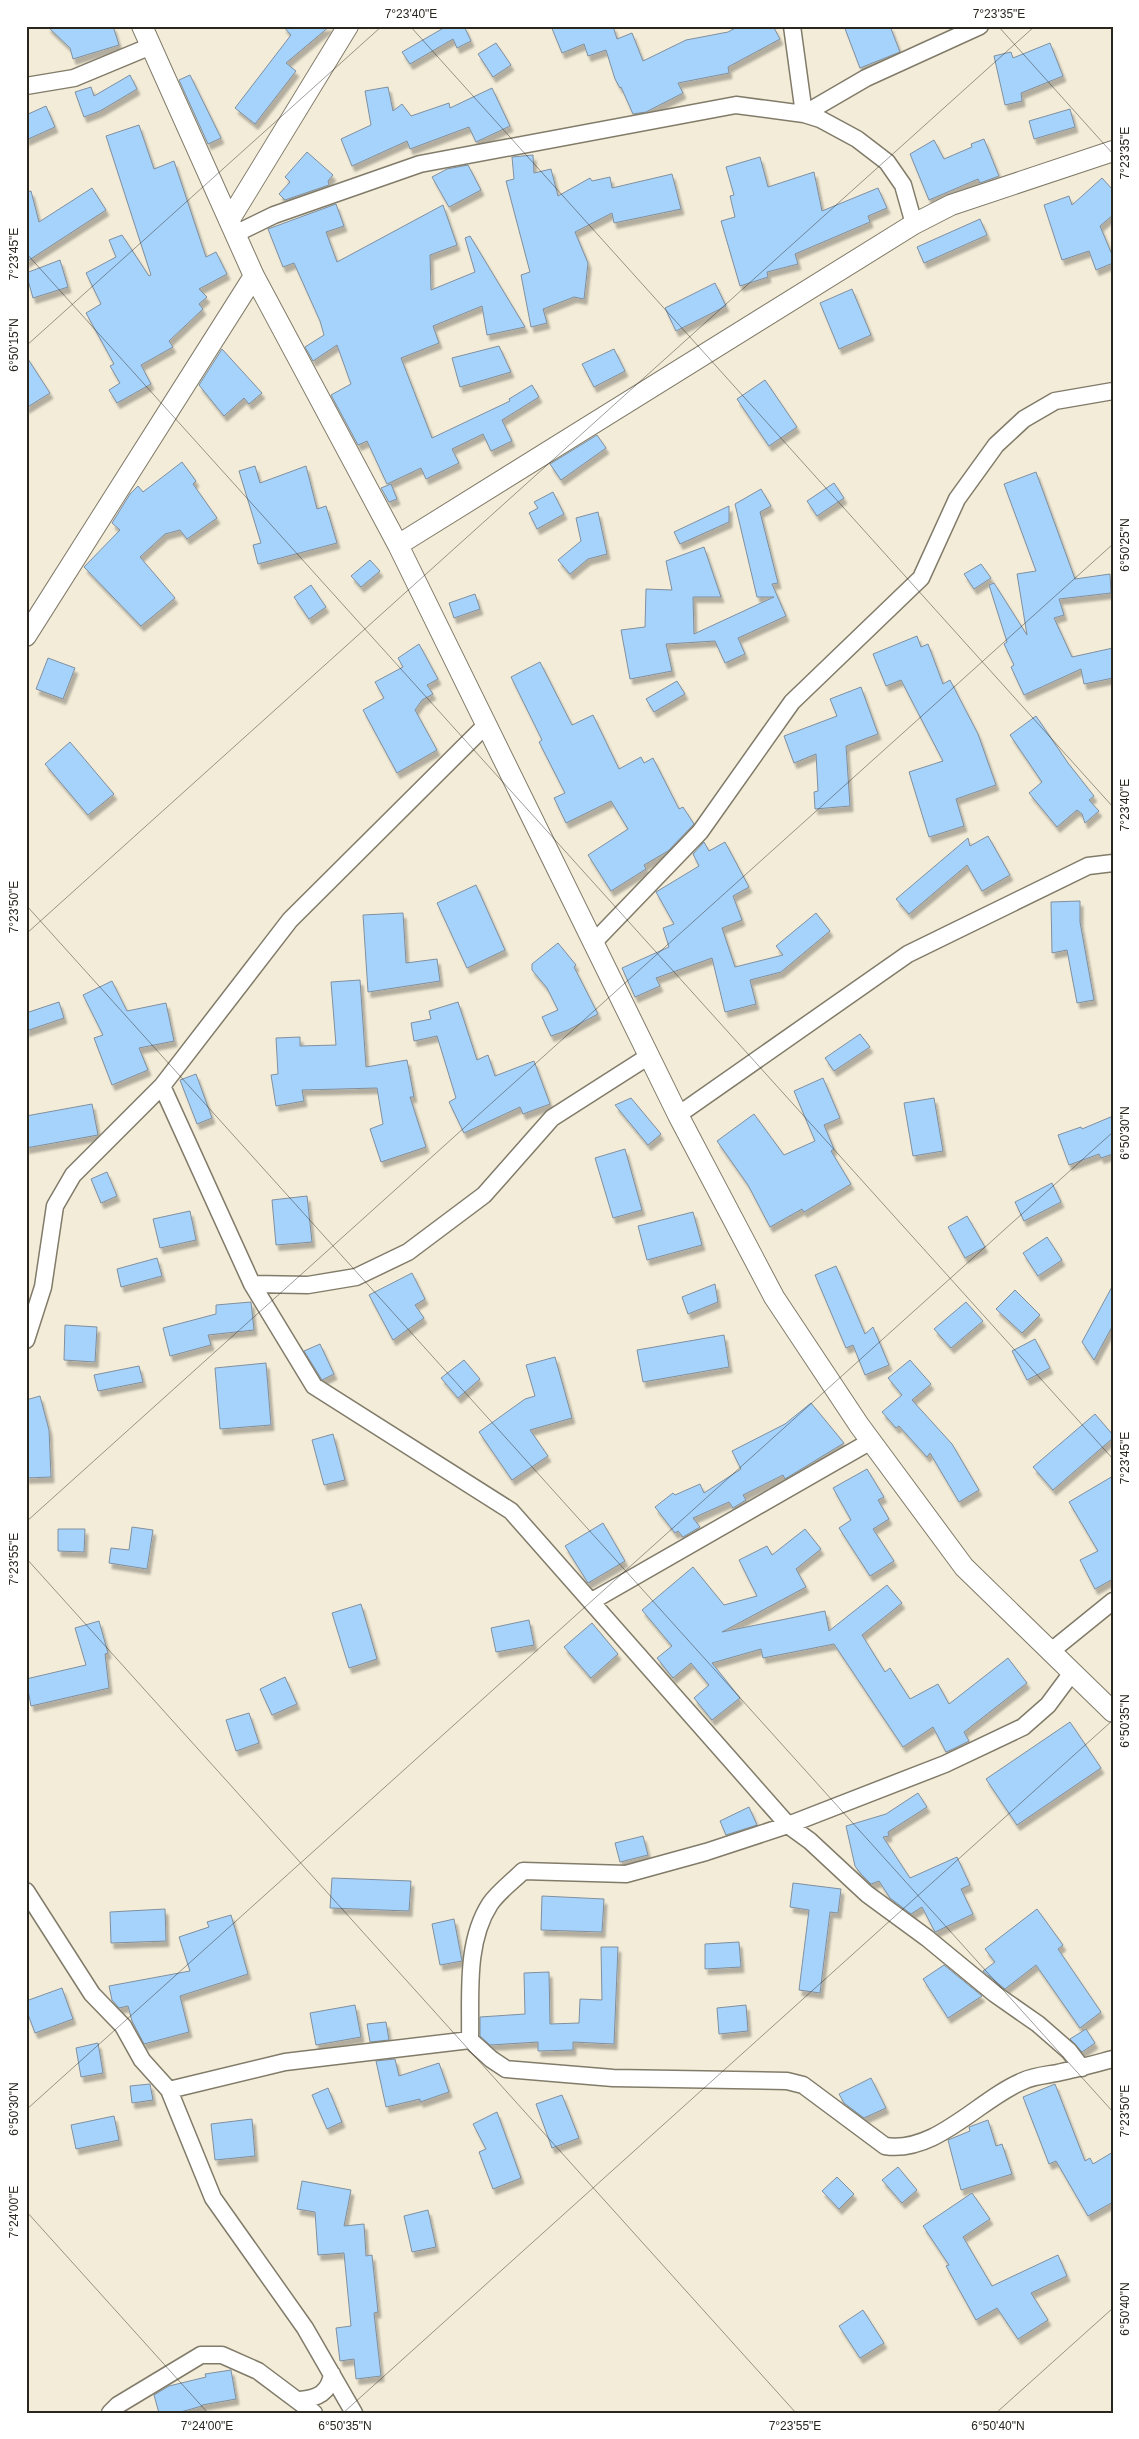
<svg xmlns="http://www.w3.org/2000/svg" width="1139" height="2439" font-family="Arial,sans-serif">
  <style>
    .building { fill: #a6d3fc; stroke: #808f9e; filter: url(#shadow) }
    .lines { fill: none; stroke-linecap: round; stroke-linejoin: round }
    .minor-casing { stroke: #817b69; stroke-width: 19 }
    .tertiary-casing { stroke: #817b69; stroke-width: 22 }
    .minor { stroke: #fff; stroke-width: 16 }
    .tertiary { stroke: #fff; stroke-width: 20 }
    .ticks { fill: none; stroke: #28261e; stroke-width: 1; stroke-opacity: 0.45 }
    .neatline { fill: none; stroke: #28261e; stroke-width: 2 }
    .ticks-label { font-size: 12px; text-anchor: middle; fill: #28261e }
  </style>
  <defs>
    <filter id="shadow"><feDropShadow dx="3" dy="5.5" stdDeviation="1" flood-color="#0004"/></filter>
  </defs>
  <rect width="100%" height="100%" fill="#f3ecd8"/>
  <!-- building -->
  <path class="building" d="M47,26H113L119,45L73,59L70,48Z
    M283,26H330L286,63L296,71L255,124L235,108L291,35Z
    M447,26H464L471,41L457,48L453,39L410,64L402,52Z
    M551,26H613L617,39L632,33L643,61L686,40L728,32L739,26H773L780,39L728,67L729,73L678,83L683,93L646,112L633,114L621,87L620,88L615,79L606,50L588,56L584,44L562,53Z
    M844,26H890L900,52L860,68Z
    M496,43L511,65L493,77L478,54Z
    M1050,43L1063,76L1021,93L1022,101L1005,105L994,56L1011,52L1013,58Z
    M130,75L137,89L100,111L84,117L75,92L91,87L94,96Z
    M190,75L221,138L208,144L179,80Z
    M388,87L393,111L402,104L411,116L449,103L450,108L492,88L510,126L476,142L469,127L410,149L407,141L352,166L341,139L371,125L365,91Z
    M46,106L55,127L26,140V115Z
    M1070,109L1075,127L1034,139L1029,121Z
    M139,125L154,169L174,161L206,257L216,252L227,274L199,289L207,297L199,304L203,309L169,341L173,347L141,365L151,384L117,403L109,390L120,383L110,366L114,364L86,313L101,304L86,273L116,257L109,240L122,235L149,276L151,275L106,136Z
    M984,139L999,176L980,183L978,179L929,200L910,154L934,140L944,159L972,147L971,144Z
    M307,152L333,175L328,181L329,185L285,200L279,194L290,182L285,177Z
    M533,155L534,173L551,169L558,196L590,178L592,181L610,177L612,188L672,174L681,209L614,223L612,213L575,232L588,263L584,299L574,297L543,309L547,323L531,327L521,275L530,272L506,181L514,179L512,157Z
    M760,157L768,187L814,172L822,211L878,188L887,208L868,216L870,222L795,254L798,264L767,272L768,277L740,286L721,221L735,217L730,196L734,195L726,167Z
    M468,165L481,190L449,207L432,177L447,169Z
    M1102,178L1113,190V215L1100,226L1113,257V263L1096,270L1089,251L1062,260L1044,205L1069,196L1072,205Z
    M92,188L106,210L26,262V192L31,191L39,222Z
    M336,204L344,226L326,232L337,262L443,205L457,245L430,255L431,290L475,272L465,238L470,236L525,327L487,335L482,306L433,326L439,343L401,358L432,438L510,401L509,399L532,385L539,397L502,420L512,441L491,451L483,434L452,449L459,463L426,479L421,468L387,484L367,441L358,445L331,395L351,384L337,345L313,361L305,347L324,335L320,321L294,263L283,267L268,229Z
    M980,219L987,235L924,263L917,247Z
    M60,260L68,287L33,298L26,273Z
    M715,283L726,306L676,331L665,308Z
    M852,289L871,335L839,349L820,303Z
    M499,346L511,372L460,387L452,358Z
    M222,349L262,393L249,404L244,398L224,416L199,385Z
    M614,349L625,371L594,387L582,364Z
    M26,356L50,393L26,408Z
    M765,380L797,427L769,446L737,399Z
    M597,435L606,448L561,480L550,464Z
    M182,462L196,481L193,484L217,518L187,539L180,530L165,534L140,557L175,598L141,626L84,567L120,530L112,523L130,494L138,486L143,492Z
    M255,466L260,483L306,466L317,509L326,506L337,543L258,564L253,545L261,543L239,471Z
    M1036,472L1075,579L1110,574L1111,593L1059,599L1064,615L1054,618L1072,657L1113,648V678L1084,684L1081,669L1024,695L1011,667L1014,665L1004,644L1007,642L989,585L994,583L1027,635L1017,574L1036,571L1004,484Z
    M834,483L844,498L817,516L807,501Z
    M391,484L397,499L389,502L381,488Z
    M761,489L771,506L760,512L778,583L772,584L786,616L738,638L745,654L725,663L715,641L666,644L672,671L630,679L621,630L645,627L646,589L672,590L666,561L704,547L721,597H693L694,634L774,597H757L735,504Z
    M553,492L564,514L537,529L529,513L538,508L534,502Z
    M729,506V522L680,544L674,532Z
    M598,512L607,554L588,559L570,574L558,560L581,541L576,518Z
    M370,560L380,571L361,587L351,576Z
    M981,564L991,578L974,589L964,574Z
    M311,585L326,607L309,619L294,597Z
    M475,594L480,609L454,618L449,603Z
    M917,636L921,647L928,644L943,684L950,680L978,734L996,785L956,799L964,826L929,837L909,772L943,761L901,680L886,686L873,654Z
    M419,644L438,679L427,685L433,694L422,700L415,710L437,750L397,773L363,710L384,698L375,682L403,667L398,658Z
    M48,658L75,668L63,699L36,689Z
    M540,662L572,725L593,715L619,769L641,757L644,763L653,758L679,809L683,807L694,824L668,851L644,865L646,869L611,891L588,855L628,829L611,801L566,823L554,798L565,793L539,742L542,740L511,677Z
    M677,681L685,694L654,712L646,699Z
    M861,687L878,734L846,746L850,806L815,809L814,792L818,791L816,754L794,763L784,736L837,716L830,699Z
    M1036,716L1068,763L1094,796L1089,800L1099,811L1085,823L1082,814L1077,810L1057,827L1029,793L1042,782L1010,735Z
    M70,742L114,794L88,815L45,764Z
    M988,836L1010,875L982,891L967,865L909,914L896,899L968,838L970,846Z
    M704,842L709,851L725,842L749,887L733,896L742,920L722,928L735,967L783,955L776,946L816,913L830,931L781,972L750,980L756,1004L725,1012L712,958L656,978L660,986L635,997L622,968L669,947L663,928L674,924L656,892L699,866L693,854Z
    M476,885L505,950L467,968L437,903Z
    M1080,901V922L1094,1000L1077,1003L1067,950L1052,953L1051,902Z
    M403,913L406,963L437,959L440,981L368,992L363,915Z
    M558,943L576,965L574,967L598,1014L568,1030L551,1036L542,1017L558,1010L547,988L532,970V964Z
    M360,980L366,1067L407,1060L414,1097H410L426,1147L381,1162L370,1129L383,1124L377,1088L302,1090L304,1101L276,1106L271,1075L278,1074L276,1038L300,1037V1046L336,1045L331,982Z
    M112,981L127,1011L166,1003L174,1041L139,1048L148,1070L112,1085L94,1038L103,1035L83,995Z
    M59,1002L64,1018L26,1031V1013Z
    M458,1002L477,1060L488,1055L495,1076L534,1061L550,1104L523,1114L520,1107L464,1133L449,1102L456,1098L437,1036L414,1041L411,1023L431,1019L429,1011Z
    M860,1034L870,1047L834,1071L825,1058Z
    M196,1074L212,1118L197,1124L180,1080Z
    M823,1078L840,1118L824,1125L834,1149L831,1151L851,1184L804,1212L802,1209L770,1227L748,1185L717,1141L754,1114L784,1155L815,1141L794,1091Z
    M631,1098L661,1134L648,1145L615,1105Z
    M934,1098L943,1151L913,1156L904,1103Z
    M92,1104L98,1135L26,1148V1116Z
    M1113,1116V1154L1101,1158L1099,1154L1069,1165L1058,1135L1081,1127L1082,1129Z
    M625,1149L642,1210L613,1218L595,1158Z
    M107,1172L117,1196L101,1203L91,1179Z
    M1052,1183L1061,1202L1024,1221L1015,1202Z
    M307,1196L312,1242L276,1245L272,1200Z
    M190,1211L196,1240L160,1248L153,1219Z
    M693,1212L702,1245L647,1260L638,1226Z
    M967,1216L985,1247L965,1258L948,1227Z
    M1047,1237L1062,1260L1038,1276L1023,1253Z
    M157,1258L162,1276L121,1287L117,1269Z
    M836,1266L865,1334L873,1327L889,1365L865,1375L853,1345L846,1348L815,1275Z
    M412,1273L425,1299L415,1305L424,1318L393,1340L369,1295Z
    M715,1284L718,1302L688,1314L682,1297Z
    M1113,1285V1325L1094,1360L1082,1342Z
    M1015,1290L1040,1315L1022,1333L996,1309Z
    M251,1302L254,1330L208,1335L211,1345L170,1356L163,1328L216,1314V1305Z
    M966,1302L983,1321L951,1348L934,1329Z
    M65,1325L97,1327L95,1362L64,1360Z
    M724,1335L729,1367L643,1382L637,1350Z
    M1035,1339L1050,1368L1027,1380L1012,1351Z
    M320,1344L334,1374L322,1380L304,1351Z
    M555,1357L572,1418L530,1430L548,1456L512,1480L479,1432L525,1399L535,1396L526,1365Z
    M464,1360L480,1379L458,1398L441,1378Z
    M910,1360L931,1384L912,1400L952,1444L979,1490L959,1502L930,1453L927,1457L899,1426L896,1428L882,1412L902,1395L888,1378Z
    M266,1363L271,1425L220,1429L215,1368Z
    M139,1366L143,1382L98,1391L94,1375Z
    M40,1396L49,1430L51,1477L26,1478V1400Z
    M811,1403L844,1443L785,1479L783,1475L743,1495L746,1500L733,1508L729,1502L693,1518L700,1527L683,1537L678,1531L675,1533L655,1507L673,1493L675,1495L700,1484L704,1493L741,1469L732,1451L785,1424Z
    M1095,1414L1113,1435V1438L1053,1490L1033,1467Z
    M333,1434L345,1480L324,1485L312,1440Z
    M867,1469L884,1497L878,1500L889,1519L873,1529L894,1561L870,1576L839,1528L851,1520L833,1488Z
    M1113,1476V1579L1095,1589L1080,1560L1098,1551L1069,1502Z
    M603,1523L625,1561L588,1583L565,1546Z
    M132,1527L153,1530L147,1569L109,1563L111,1548L129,1550Z
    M58,1529H85L84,1552L58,1551Z
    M805,1529L821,1549L796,1569L806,1587L722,1632L825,1611L829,1631L887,1585L902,1603L862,1635L885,1672L890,1668L910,1699L938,1684L949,1704L1008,1658L1027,1683L964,1732L969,1741L955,1748L946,1752L933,1727L903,1747L834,1644L763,1658L761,1649L712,1663L740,1698L712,1720L694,1698L709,1685L691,1663L673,1678L657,1658L672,1646L642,1610L693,1567L724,1605L757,1596L739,1560L767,1546L772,1555Z
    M361,1604L377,1659L349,1668L332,1613Z
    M529,1620L534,1645L496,1652L491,1628Z
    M99,1621L108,1653L105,1654L109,1688L31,1706L26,1679L86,1665L75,1628Z
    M592,1623L618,1654L591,1678L564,1647Z
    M285,1677L297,1704L272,1715L260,1689Z
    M249,1713L259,1743L236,1751L226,1720Z
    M1070,1722L1101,1768L1017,1825L986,1779Z
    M918,1793L927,1807L888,1832L889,1836L883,1837L910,1878L957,1857L970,1885L961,1889L973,1914L935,1932L922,1907L911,1914L890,1898L879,1881L871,1884L861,1874L855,1866L846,1826L886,1814Z
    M749,1807L757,1825L726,1835L720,1821Z
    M643,1836L648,1855L620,1862L615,1843Z
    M332,1878L411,1881L409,1911L330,1908Z
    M793,1883L841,1889L838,1913L830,1912L820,1993L799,1990L809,1910L790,1907Z
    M542,1896L604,1899L602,1932L541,1930Z
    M165,1909L166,1941L111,1943L110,1912Z
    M1037,1909L1063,1945L1058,1949L1101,2012L1080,2028L1036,1965L1005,1989L983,1971L995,1962L985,1949Z
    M231,1915L248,1974L180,1996L189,2032L144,2044L132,2021L128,2006L119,2008L112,2000L109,1986L190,1971L179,1937L209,1927L207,1922Z
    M454,1919L462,1961L440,1965L432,1924Z
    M739,1942L741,1967L705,1969V1944Z
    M601,1947H618L614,2044L573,2042V2050L538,2051V2042L490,2045L480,2036V2017L525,2014L524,1973L549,1972L550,2024L579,2023L580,1999L602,2000Z
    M944,1965L982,1996L948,2018L923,1979Z
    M62,1988L73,2019L35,2033L26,2009V2001Z
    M355,2005L361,2037L316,2045L310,2013Z
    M746,2005L748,2031L719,2034L717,2008Z
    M386,2022L389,2040L370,2042L367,2024Z
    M1086,2029L1095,2043L1082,2052L1070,2039Z
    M98,2043L103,2073L81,2077L76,2048Z
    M395,2059L399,2076L439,2063L449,2092L420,2102V2099L386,2107L376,2061Z
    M871,2078L886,2108L864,2118L844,2103L839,2094Z
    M150,2084L153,2100L132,2103L130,2086Z
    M1055,2084L1085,2161L1090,2158L1093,2164L1113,2152V2202L1088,2216L1056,2161L1049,2164L1023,2097Z
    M328,2088L342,2122L327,2129L312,2095Z
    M562,2095L579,2138L552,2148L536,2104Z
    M497,2112L521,2178L493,2189L479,2152L486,2149L473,2124Z
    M114,2116L119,2140L76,2149L71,2125Z
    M252,2119L255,2156L215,2160L211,2124Z
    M988,2120L996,2146L1002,2144L1012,2174L961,2190L948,2140L970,2131L969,2127Z
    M898,2167L917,2190L902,2203L882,2180Z
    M837,2177L854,2194L839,2209L822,2191Z
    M302,2181L351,2190L344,2226L364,2224L366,2256L372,2255L378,2312L374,2313L381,2376L356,2379L354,2359L340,2361L336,2328L351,2326L344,2253L318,2255L315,2212L297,2209Z
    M972,2193L990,2219L963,2237L992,2286L1058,2255L1067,2276L1031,2293L1048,2320L1018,2339L997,2308L976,2320L946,2266L949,2265L923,2226Z
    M428,2210L436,2247L412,2252L404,2216Z
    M863,2310L884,2343L860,2358L839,2326Z
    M231,2370L236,2399L202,2405V2406L177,2413H159L154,2395L169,2386L206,2377L205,2374Z"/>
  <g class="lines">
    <defs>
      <path id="minor" d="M792,26L804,114L866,78L980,26
        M26,86L74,78L151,46
        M235,234L274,215L420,164L736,105L804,114L820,119L857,139L887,162L903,185L914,224
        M593,943L700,832L792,702L921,578L957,499L996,445L1024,419L1055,401L1113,391
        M162,1086L252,1284L314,1386L511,1511L788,1825L810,1841L867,1894L927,1938L995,1994L1038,2024L1069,2051L1082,2068
        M678,1115L908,954L1088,866L1113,863
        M252,1284L308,1285L356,1277L408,1252L484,1195L552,1118L649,1056
        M26,1340L43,1287L55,1206L73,1175L162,1086L290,920L486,725
        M592,1601L871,1441
        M1050,1652L1113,1601
        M1071,1674L1048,1705L1023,1727L945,1764L788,1825L706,1852L626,1874L523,1871C513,1881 498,1892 490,1904C465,1943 471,1995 470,2040L491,2059L506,2069L613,2078L787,2081L803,2085L885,2146C936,2154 979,2099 1023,2081C1033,2076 1046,2075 1057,2073C1076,2069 1094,2064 1113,2059
        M26,1891L92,1994L123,2026L142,2060L169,2090L213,2198L305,2328L354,2413
        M169,2090L285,2062L470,2040
        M300,2400C318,2398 329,2393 332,2374
        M110,2413L118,2405L201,2355H222L258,2371L314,2413"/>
      <path id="tertiary" d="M142,26L254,276L398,545L678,1115L774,1297L859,1425L964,1567L1113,1712
        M230,219L348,26
        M398,545L914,224L951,205L1113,151
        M26,636L254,276"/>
    </defs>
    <!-- minor casing -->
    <use href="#minor" class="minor-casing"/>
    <!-- tertiary casing -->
    <use href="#tertiary" class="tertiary-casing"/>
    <!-- minor -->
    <use href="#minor" class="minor"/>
    <!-- tertiary -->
    <use href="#tertiary" class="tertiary"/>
  </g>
  <!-- ticks -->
  <path class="ticks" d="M410,26L1113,807M998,26L1113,154M26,253L1113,1459M26,346L382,26M26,905L1113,2112M26,934L1035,26M26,1522L1113,544M26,1558L796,2413M26,2110L1113,1132M26,2211L208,2413M343,2413L1113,1720M996,2413L1113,2308"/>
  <!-- border -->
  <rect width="1139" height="2439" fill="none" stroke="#ffffff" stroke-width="55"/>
  <rect x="28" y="28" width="1084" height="2384" class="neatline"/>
  <g class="ticks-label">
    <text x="411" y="18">7°23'40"E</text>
    <text x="999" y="18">7°23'35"E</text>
    <text transform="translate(1125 153) rotate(-90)" y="4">7°23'35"E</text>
    <text transform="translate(14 254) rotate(-90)" y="4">7°23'45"E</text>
    <text transform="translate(14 345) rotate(-90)" y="4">6°50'15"N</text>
    <text transform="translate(1125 545) rotate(-90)" y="4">6°50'25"N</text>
    <text transform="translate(1125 805) rotate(-90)" y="4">7°23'40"E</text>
    <text transform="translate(14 907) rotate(-90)" y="4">7°23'50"E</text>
    <text transform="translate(1125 1133) rotate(-90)" y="4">6°50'30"N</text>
    <text transform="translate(1125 1458) rotate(-90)" y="4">7°23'45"E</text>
    <text transform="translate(14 1559) rotate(-90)" y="4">7°23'55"E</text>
    <text transform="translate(1125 1721) rotate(-90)" y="4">6°50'35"N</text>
    <text transform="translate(14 2109) rotate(-90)" y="4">6°50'30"N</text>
    <text transform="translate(1125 2111) rotate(-90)" y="4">7°23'50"E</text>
    <text transform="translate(14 2212) rotate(-90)" y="4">7°24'00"E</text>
    <text transform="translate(1125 2309) rotate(-90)" y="4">6°50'40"N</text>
    <text x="207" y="2430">7°24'00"E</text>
    <text x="345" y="2430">6°50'35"N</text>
    <text x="795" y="2430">7°23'55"E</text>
    <text x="998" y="2430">6°50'40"N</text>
  </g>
</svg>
